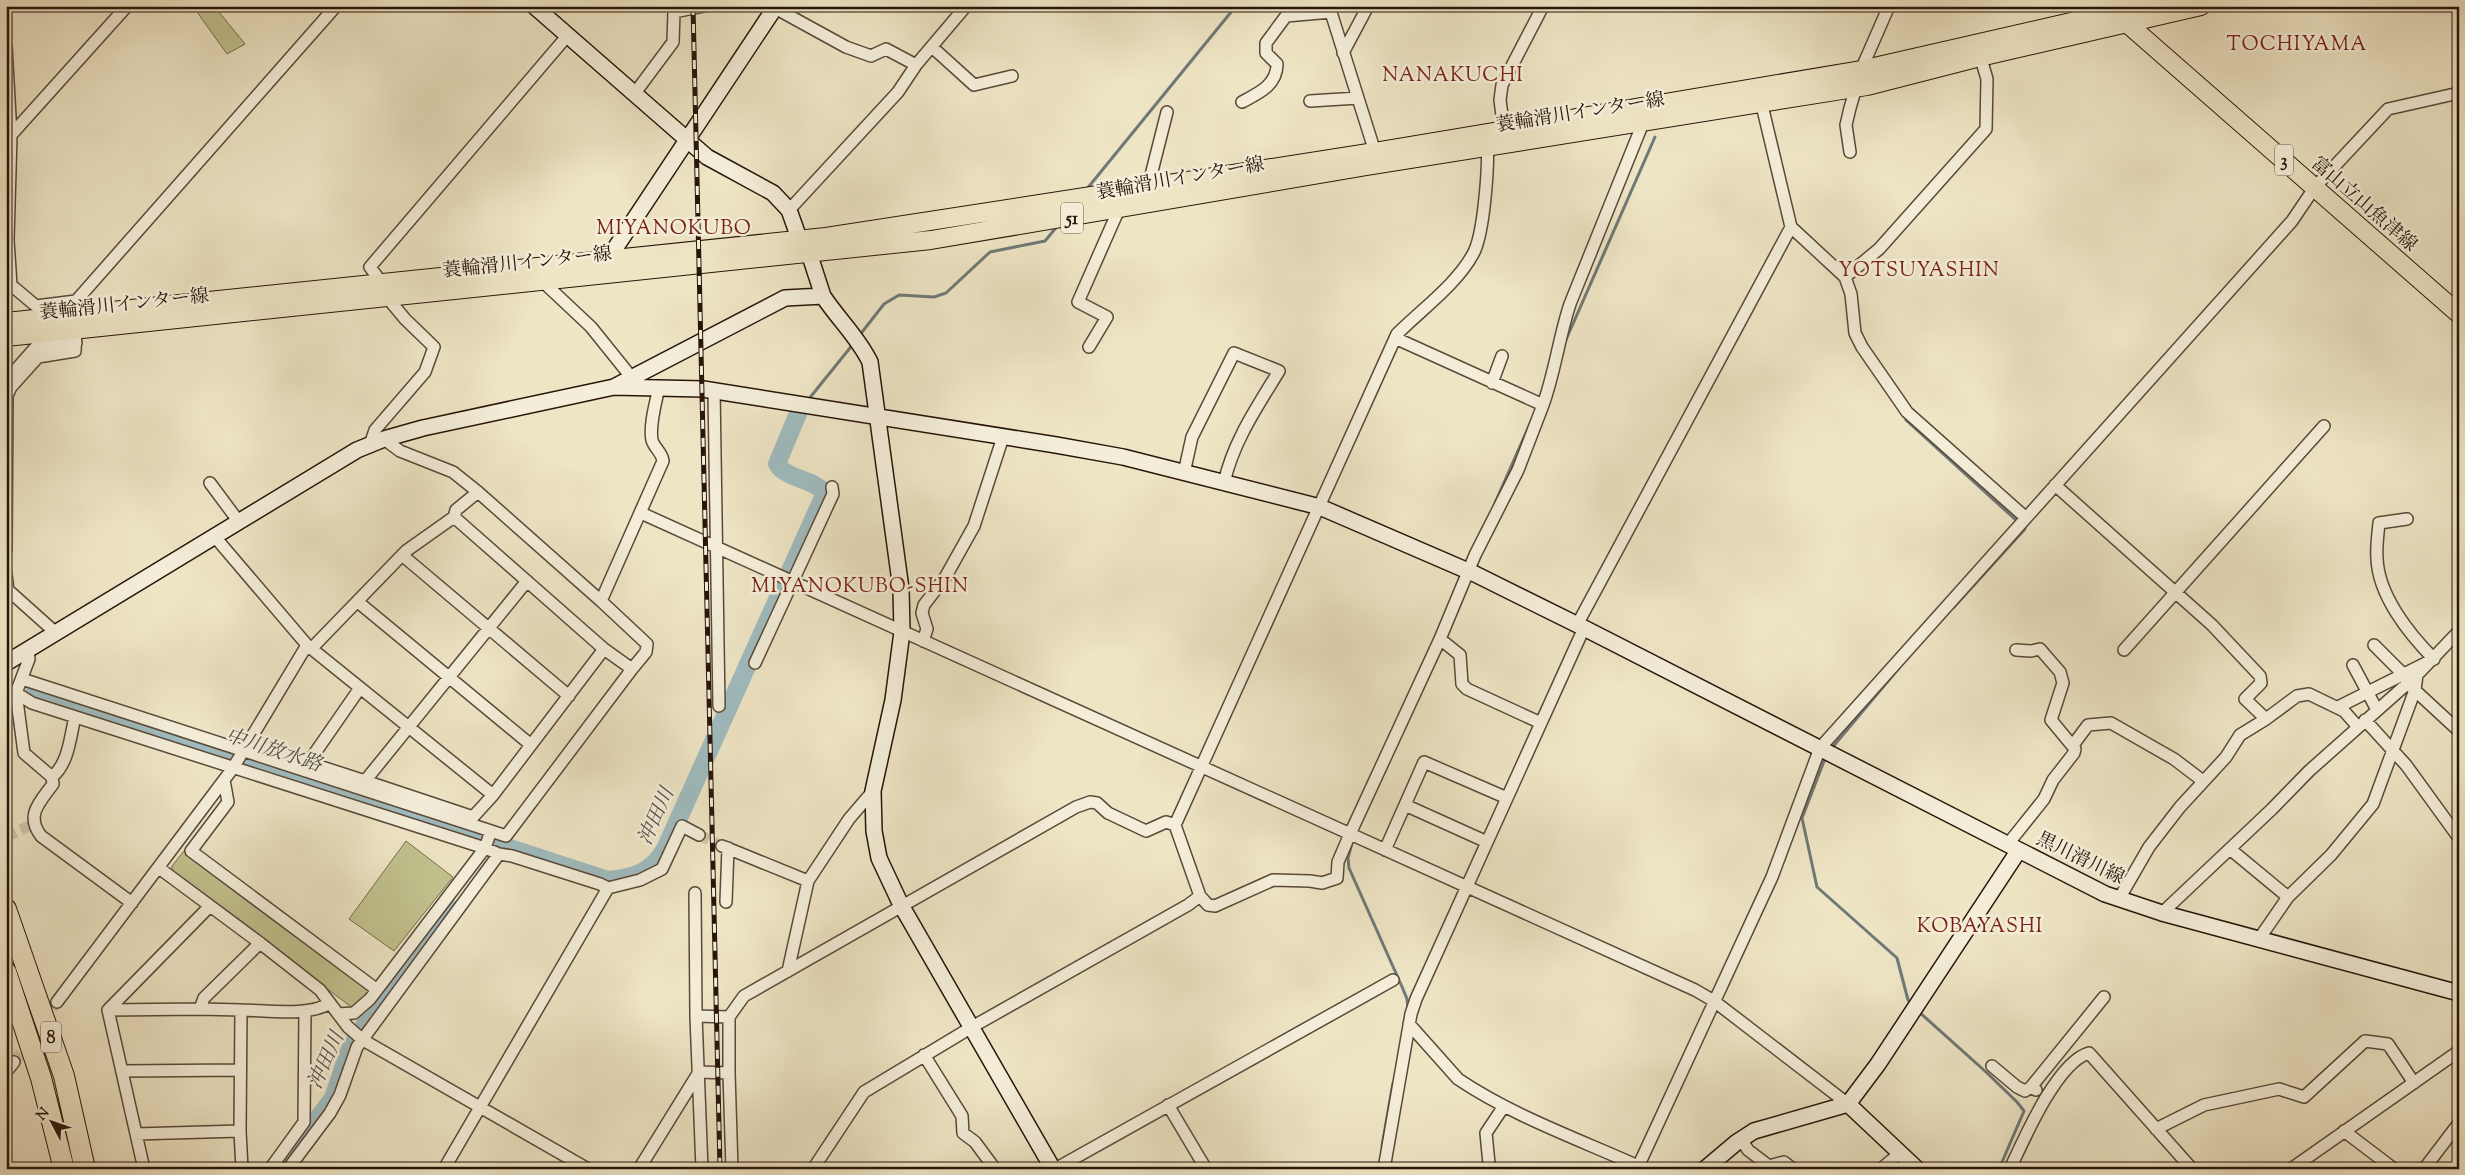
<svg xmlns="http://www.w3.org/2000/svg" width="2465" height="1175" font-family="'Sorts Mill Goudy','Noto Serif JP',serif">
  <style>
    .green { fill: #c1c28f; stroke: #746c4c }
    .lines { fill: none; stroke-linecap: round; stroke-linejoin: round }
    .stream { stroke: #6f7977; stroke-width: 3 }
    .river { stroke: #9fbcc0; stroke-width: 18 }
    .street-tunnel { stroke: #d0c6a9; stroke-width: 11; stroke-dasharray: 11 5.5; stroke-linecap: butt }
    .street-casing { stroke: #594939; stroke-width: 14 }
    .secondary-casing { stroke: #27150a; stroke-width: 18 }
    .primary-casing { stroke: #27150a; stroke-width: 20 }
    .highway-casing { stroke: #27150a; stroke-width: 22 }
    .street { stroke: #f4eed9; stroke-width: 11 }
    .secondary { stroke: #f4eed9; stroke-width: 15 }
    .primary { stroke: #eee5c5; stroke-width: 18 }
    .highway { stroke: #eee5c5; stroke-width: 20 }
    .rail-casing { stroke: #27150a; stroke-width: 5 }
    .rail { stroke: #f4eed9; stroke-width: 3; stroke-dasharray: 9; stroke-linecap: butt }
    .labels { text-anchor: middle; stroke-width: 5; stroke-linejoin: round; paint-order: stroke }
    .shield { fill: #f4eed9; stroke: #645648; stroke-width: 1 }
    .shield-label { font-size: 18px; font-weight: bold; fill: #27150a }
    .street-label { font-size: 19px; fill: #27150a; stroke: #f4eed9 }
    .neighbourhood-label { font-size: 20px; letter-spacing: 1px; fill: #7a1f14; stroke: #f4eed9 }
    .water-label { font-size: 20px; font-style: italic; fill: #514f4a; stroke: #f4eed9 }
  </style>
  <rect width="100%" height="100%" fill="#eee5c5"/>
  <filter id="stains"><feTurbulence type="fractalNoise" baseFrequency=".004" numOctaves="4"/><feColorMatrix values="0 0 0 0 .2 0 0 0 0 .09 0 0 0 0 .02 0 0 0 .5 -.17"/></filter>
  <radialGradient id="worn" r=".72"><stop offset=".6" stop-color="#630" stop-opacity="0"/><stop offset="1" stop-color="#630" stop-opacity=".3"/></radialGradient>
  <!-- green -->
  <path class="green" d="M206,6H214L245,44L227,54L197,12Z
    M406,841L453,877L394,951L349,919Z
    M184,851L371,992L354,1009L172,872V866Z"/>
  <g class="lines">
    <!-- stream -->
    <path class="stream" d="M1086,190L1236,6
      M859,336L884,304L899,295L934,297L946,293L990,252L1045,241L1059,224
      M1565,342L1655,137
      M808,400L854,343
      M1906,420L2018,522
      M1495,503L1532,419
      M1954,607L2025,529L2022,527
      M1831,749L1899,668
      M1826,756L1802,818L1817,887L1897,958L1908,1000L1912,1004
      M1352,843L1348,858L1349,868L1403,989L1407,999L1408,1008
      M1918,1011L1986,1072L2017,1102L2024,1111L1999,1169
      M1382,1146L1393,1083"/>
    <!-- river -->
    <path class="river" d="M34,693L608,880C633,878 652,872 665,849L825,493C813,478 787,480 777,464L799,411
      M280,1169L333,1098L349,1051L367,1021L452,909"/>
    <!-- street-tunnel -->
    <path class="street-tunnel" d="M699,835L722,846
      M6,837L34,824
      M14,1062L57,1002"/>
    <defs>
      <path id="street" d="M1329,6L1375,152
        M775,8L846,47L871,56L886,49L916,65
        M6,46L11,135L8,240L11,285L36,306L76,301
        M932,47L974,85L1012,76
        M1343,53L1368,6
        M635,93L673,42L674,12L704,6
        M1760,97L1791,227L1845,277L1851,294L1855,333L1862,347L1907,412L2025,517
        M1310,101L1358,98
        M1242,102C1259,93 1277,85 1277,64L1266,53V43L1286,16L1331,12
        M1504,131L1500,100L1502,85L1543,6
        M11,135L127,6
        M1850,152L1846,125L1850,108L1861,70L1889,6
        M1148,187L1167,112
        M789,210L898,92L916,65L966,6
        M1845,277L1879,249L1986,129L1987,79L1979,52
        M541,280L591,327L632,378
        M381,282L370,267L568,35
        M70,316V308L76,301L336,6
        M1395,338L1543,405C1555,372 1559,337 1570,304L1643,123
        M1089,347L1107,317L1078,302L1119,209V203
        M6,381L36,347L76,343
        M1492,383L1502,356
        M714,390L719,706
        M370,445L375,430L425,372L434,347L405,319L386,296
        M1184,473L1192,437L1234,353L1279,371C1257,407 1233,442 1224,483
        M210,483L239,522
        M2055,485L2212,625L2260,676L2261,683L2245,699L2266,719L2297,696L2309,694L2344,711L2358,727
        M478,492L601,601
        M641,513L1695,990L1714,1001L1848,1104
        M454,517L604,649L632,669L646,652L647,644L601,601L663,461C662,452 654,448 652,440C649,425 656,402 659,387
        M215,537L307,645L493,795
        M6,550L7,396L11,387L38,357L75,351L76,330
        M402,555L569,696
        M6,575L8,590L56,633
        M527,581L365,781L473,817L493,795L604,649
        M358,602L531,745
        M1577,625L1791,227
        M923,641L927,629L922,613L924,605L946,576L974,526L1003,437
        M2374,645L2403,674L2407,683L2459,731
        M311,649L406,551L454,517L456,510L478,492L453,472L400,451L384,439
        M28,650L29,659L16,693L24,753L52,777L53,784C40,802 25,815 41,836L132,903
        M2124,650L2324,426
        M755,663L833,494L832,487
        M2353,665L2377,710
        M16,693L32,703L485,848L491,831L22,679
        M2338,707L2434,659C2409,634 2378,595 2377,558C2376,547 2378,534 2379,523L2407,519
        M2365,720L2406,765L2459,838
        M1541,723L1467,689L1462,684L1460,655L1440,639L1475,555L1518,470L1543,405
        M248,743L365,781
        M2073,745L2088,725L2111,723L2174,759L2203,781
        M308,763L360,688
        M52,777C69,763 70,737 75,717
        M224,780L228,802L191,851L376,989
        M1405,805L1487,842
        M491,831L506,836L632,669
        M2008,844L2044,799L2053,780L2074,753L2075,749L2051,720L2063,683L2060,672L2040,649L2031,651L2016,650
        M722,846L808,881
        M2230,849L2288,897L2331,855L2373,804L2415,690L2417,675
        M1385,850L1424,762L1507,798
        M499,854L512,856L600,884L608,888
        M159,868L260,943L204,998L200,1009L241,1010
        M695,893L696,1016L702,1169
        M1200,896L1208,905L1215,906L1273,880L1310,881L1322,883L1337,878L1338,862L1350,834L1440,639
        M2119,899L2149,847L2180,807L2226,757L2240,735L2266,719
        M726,902L728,848
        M2162,913L2272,809L2309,771L2417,675L2459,631
        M2259,939L2288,897
        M260,943L320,990L348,1027L363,1040L588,1169
        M788,971L808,881L849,819L873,791
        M57,1002L233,768L307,645
        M200,1009L108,1010L210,906
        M108,1010L144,1169
        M696,1016L729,1017
        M1409,1024L1458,1079C1513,1116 1578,1139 1638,1166
        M924,1055L962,1116L963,1133L975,1142L995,1169
        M1992,1066L2017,1087L2025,1091L2031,1087L2036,1090
        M122,1071L240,1070
        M6,1072L14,1062
        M699,1072L729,1073V1017L744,996L1076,807L1090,802L1097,803L1108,813L1146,831L1166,822L1175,825
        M729,1073L732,1169
        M2031,1087L2104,997
        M1168,1105L1206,1169
        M2156,1129L2204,1105L2279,1089L2304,1097L2365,1041L2388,1044L2414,1083
        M240,1131L242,1169
        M2344,1131L2394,1169
        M136,1134L240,1131L241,1010C265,1010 309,1017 330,1003
        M1741,1139L1748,1150L1769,1166L1784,1162L1793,1169
        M270,1169L304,1122L305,1011
        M288,1169L330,1113L340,1095L357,1047L499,854L485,848L370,999L354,1013L338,1014
        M444,1169L608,888L640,880L662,869L682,826L699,835
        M639,1169L699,1072
        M813,1169L864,1092L972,1027L1188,905L1200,896L1175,825L1397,334C1421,310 1457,284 1473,254C1484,235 1489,164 1487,141
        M1055,1169L1393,980
        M1384,1169L1411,1014L1416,999L1584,628
        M1486,1169L1489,1164L1486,1133L1504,1106
        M1637,1169L1772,877L1820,748L2292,221L2315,187L2388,109L2459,93
        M1881,1169L1900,1153
        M2010,1169C2024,1139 2057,1062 2089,1053L2192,1169
        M2291,1169L2459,1051
        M2424,1169L2459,1123"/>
      <path id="secondary" d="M614,260L616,247L776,6
        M823,296C838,319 858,337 870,362L901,589L902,632L893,700L873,791L874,831L879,858L901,905L1053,1169
        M614,387L703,389L1056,445L1123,457L1320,507L1475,574L1584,628L2105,894L2162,913L2459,993
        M6,663L357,450L384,439L423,428L614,387L785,298L823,296L809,253L800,241L789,210L773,193L707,157L534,6
        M1848,1104L1917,1169
        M1705,1169L1737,1142L1754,1131L1848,1104L1878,1064L2019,850"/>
      <path id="primary" d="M2121,18L2459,314
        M6,322L826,237L1375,152L1861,70L2141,6
        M6,337L931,240L1367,166L1867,86L1980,57L2201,6"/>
      <path id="highway" d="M6,909L64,1076L85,1169
        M6,972L41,1078L64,1169"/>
    </defs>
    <!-- street casing -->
    <use href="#street" class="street-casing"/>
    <!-- secondary casing -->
    <use href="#secondary" class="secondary-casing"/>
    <!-- primary casing -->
    <use href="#primary" class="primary-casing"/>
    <!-- highway casing -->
    <use href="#highway" class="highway-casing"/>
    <!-- street -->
    <use href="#street" class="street"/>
    <!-- secondary -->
    <use href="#secondary" class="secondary"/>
    <!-- primary -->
    <use href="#primary" class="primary"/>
    <!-- highway -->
    <use href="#highway" class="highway"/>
    <defs>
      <path id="rail" d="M693,6L720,1169"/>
    </defs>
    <!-- rail casing -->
    <use href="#rail" class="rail-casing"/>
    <!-- rail -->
    <use href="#rail" class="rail"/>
  </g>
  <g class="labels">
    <!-- shield labels -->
    <g class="shield">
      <rect x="2275" y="144.5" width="18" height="31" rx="4"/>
      <rect x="1061" y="202.5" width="22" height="31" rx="4"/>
      <rect x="41" y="1021.5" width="20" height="31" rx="4"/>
    </g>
    <g class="shield-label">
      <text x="2284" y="166">3</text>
      <text x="1072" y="224">51</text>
      <text x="51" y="1043">8</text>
    </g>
    <!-- street labels -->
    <g class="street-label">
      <text transform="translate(1580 111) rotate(-9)" y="7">蓑輪滑川インター線</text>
      <text transform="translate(1180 177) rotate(-10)" y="7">蓑輪滑川インター線</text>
      <text transform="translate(2365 203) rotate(41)" y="7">富山立山魚津線</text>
      <text transform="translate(527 261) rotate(-6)" y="7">蓑輪滑川インター線</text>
      <text transform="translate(124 303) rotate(-6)" y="7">蓑輪滑川インター線</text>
      <text transform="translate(2081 857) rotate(26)" y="7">黒川滑川線</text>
    </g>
    <!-- neighbourhood labels -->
    <g class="neighbourhood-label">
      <text x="2297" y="50">TOCHIYAMA</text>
      <text x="1453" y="81">NANAKUCHI</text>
      <text x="674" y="234">MIYANOKUBO</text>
      <text x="1919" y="276">YOTSUYASHIN</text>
      <text x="860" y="592">MIYANOKUBO-SHIN</text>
      <text x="1980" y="932">KOBAYASHI</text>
    </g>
    <!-- water labels -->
    <g class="water-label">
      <text transform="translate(274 749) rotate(18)" y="7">中川放水路</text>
      <text transform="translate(655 816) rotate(-66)" y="7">沖田川</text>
      <text transform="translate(325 1060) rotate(-66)" y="7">沖田川</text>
    </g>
  </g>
  <!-- margin -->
  <rect width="2465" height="1175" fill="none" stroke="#eee5c5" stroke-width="25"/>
  <rect x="8" y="8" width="2450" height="1160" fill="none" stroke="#27150a" stroke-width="2.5"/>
  <rect x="12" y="12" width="2440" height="1150" fill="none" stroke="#27150a"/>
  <!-- north arrow -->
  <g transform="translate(52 1122) rotate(311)" stroke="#f4eed9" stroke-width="4" paint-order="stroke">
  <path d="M0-4L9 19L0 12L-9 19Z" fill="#27150a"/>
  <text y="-8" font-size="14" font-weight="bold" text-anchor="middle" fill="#27150a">N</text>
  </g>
  <rect width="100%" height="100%" filter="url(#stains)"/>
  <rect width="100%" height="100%" fill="url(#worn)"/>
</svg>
